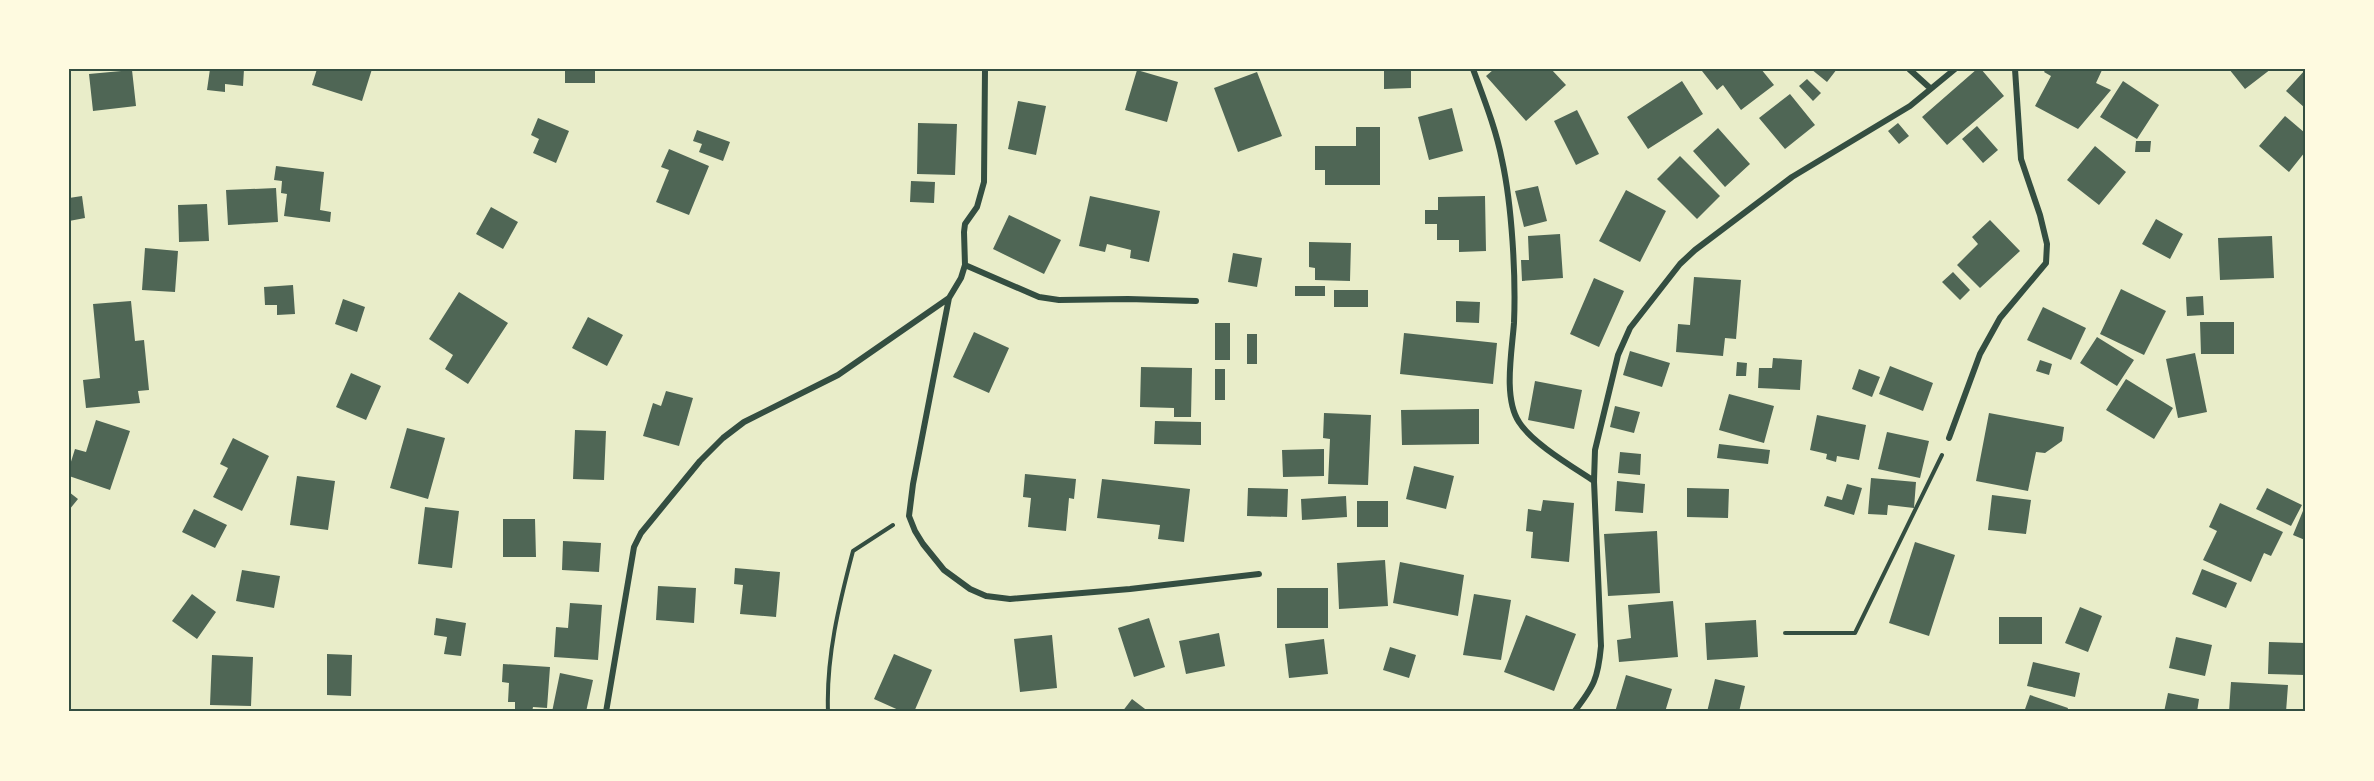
<svg xmlns="http://www.w3.org/2000/svg" width="2374" height="781" font-family="'Roboto Condensed',sans-serif">
  <style>
    .building { fill: #4f6655 }
    .lines { fill: none; stroke-linecap: round; stroke-linejoin: round }
    .path { stroke: #344e41; stroke-width: 4 }
    .minor { stroke: #344e41; stroke-width: 6 }
    .neatline { fill: none; stroke: #344e41; stroke-width: 2 }
  </style>
  <rect width="100%" height="100%" fill="#e9edc9"/>
  <!-- building -->
  <path class="building" d="M210,69H244L243,86L225,84V92L207,90Z
    M317,69H372L362,101L312,85Z
    M565,69H595V83H565Z
    M1384,69H1411V88L1384,89Z
    M1491,69H1551L1566,85L1526,121L1486,76L1493,70Z
    M1705,69H1761L1774,85L1741,110L1723,85L1717,90L1702,71Z
    M1811,69H1837L1827,82Z
    M1977,69H1981L2004,96L1947,145L1922,117Z
    M2046,69H2100L2102,70L2096,83L2111,90L2078,129L2035,106L2051,76L2044,72Z
    M2229,69H2271L2245,89Z
    M132,70L136,106L93,111L89,74Z
    M1137,70L1178,82L1167,122L1125,110Z
    M2305,70V108L2286,91Z
    M1257,72L1282,136L1238,152L1214,88Z
    M1807,79L1821,93L1813,101L1799,86Z
    M1682,81L1703,114L1648,149L1627,117Z
    M2123,81L2159,105L2137,139L2100,117Z
    M1790,94L1815,125L1785,149L1759,118Z
    M1018,101L1046,106L1036,155L1008,149Z
    M1452,108L1463,151L1429,160L1418,117Z
    M1577,110L1599,154L1576,165L1554,121Z
    M2285,116L2305,133V152L2289,172L2259,146Z
    M538,118L569,131L556,163L533,153L539,139L531,135Z
    M918,123L957,124L955,175L917,174Z
    M1898,123L1909,136L1899,144L1888,131Z
    M1977,126L1998,150L1983,163L1962,139Z
    M1356,127H1380V185H1325V170H1315V146H1356Z
    M1718,128L1750,164L1725,187L1693,151Z
    M697,130L730,142L723,161L699,152L702,144L693,141Z
    M2136,141H2151L2150,152H2135Z
    M2095,146L2126,172L2099,205L2067,180Z
    M669,149L709,166L689,215L656,202L669,170L661,167Z
    M1680,156L1720,196L1697,219L1657,179Z
    M276,166L324,172L320,210L331,212L330,222L284,216L287,194L281,193L282,181L274,180Z
    M911,181L935,182L934,203L910,202Z
    M1538,186L1547,221L1524,227L1515,191Z
    M276,188L278,222L228,225L226,190Z
    M1626,190L1666,211L1640,262L1599,241Z
    M82,196L85,218L69,221V198Z
    M1090,196L1160,211L1149,262L1130,258L1131,250L1107,244L1105,252L1079,246Z
    M1485,196L1486,251L1459,252V240H1437V224H1425V210H1438V197Z
    M207,204L209,241L179,242L178,205Z
    M491,207L518,222L503,249L476,234Z
    M1009,215L1061,240L1044,274L993,249Z
    M2156,219L2183,234L2170,259L2142,244Z
    M1990,220L2020,251L1980,288L1957,265L1978,244L1972,237Z
    M1560,234L1563,278L1522,281L1521,260H1529L1528,236Z
    M2272,236L2274,278L2220,280L2218,238Z
    M1309,242L1351,243L1350,281L1315,280V268L1309,267Z
    M145,248L178,251L175,292L142,290Z
    M1233,253L1262,258L1257,287L1228,282Z
    M1953,272L1970,290L1960,300L1942,282Z
    M1694,277L1741,280L1736,339L1725,338L1723,356L1676,352L1678,324L1690,325Z
    M1594,278L1624,291L1599,347L1570,334Z
    M293,285L295,314L277,315V305H265L264,287Z
    M1295,286H1325V296H1295Z
    M2121,289L2166,311L2144,355L2100,334Z
    M1334,290H1368V307H1334Z
    M459,292L508,323L468,384L445,369L453,355L429,339Z
    M2203,296L2204,315L2187,316L2186,297Z
    M343,299L365,307L357,332L335,324Z
    M131,301L135,341L144,340L149,390L138,391L140,403L86,408L83,380L100,378L93,304Z
    M1456,301L1480,302L1479,323L1456,322Z
    M2043,307L2086,328L2071,360L2027,340Z
    M588,317L623,335L607,366L572,348Z
    M2200,322H2234V354H2201Z
    M1215,323H1230V360H1215Z
    M974,332L1009,348L989,393L953,377Z
    M1404,333L1497,343L1493,384L1400,374Z
    M1247,334H1257V364H1247Z
    M2097,337L2134,360L2117,386L2080,363Z
    M1630,351L1670,363L1662,387L1623,375Z
    M2195,353L2207,412L2178,418L2166,359Z
    M1773,358L1802,360L1800,390L1758,388L1759,368H1772Z
    M2040,360L2052,364L2049,375L2036,371Z
    M1737,362L1747,363L1746,376H1736Z
    M1890,366L1933,383L1923,411L1879,394Z
    M1141,367L1192,368L1191,417H1174V408L1140,407Z
    M1215,369H1225V400H1215Z
    M1859,369L1880,377L1872,397L1852,389Z
    M351,373L381,386L366,420L336,407Z
    M2126,379L2173,408L2154,439L2106,410Z
    M1535,381L1582,390L1574,429L1528,420Z
    M666,391L693,398L679,446L643,436L653,403L661,406Z
    M1729,394L1774,406L1764,443L1719,430Z
    M1615,406L1640,412L1634,433L1610,427Z
    M1479,409V444L1402,445L1401,410Z
    M1324,413L1371,415L1368,485L1328,484L1330,439L1323,438Z
    M1989,413L2064,427L2062,441L2045,453L2036,452L2028,491L1976,481Z
    M1817,415L1866,425L1859,460L1837,456L1836,462L1826,459L1827,454L1810,450Z
    M96,420L130,431L110,490L69,476V468L75,449L86,452Z
    M1155,421L1201,422V445L1154,444Z
    M407,428L445,438L428,499L390,488Z
    M575,430L606,431L604,480L573,479Z
    M1887,432L1929,441L1920,478L1878,469Z
    M233,438L269,456L242,511L213,497L228,468L220,464Z
    M1719,444L1770,450L1768,464L1717,458Z
    M1324,449V476L1283,477L1282,450Z
    M1620,452L1641,454L1640,475L1618,473Z
    M1414,466L1454,476L1446,509L1406,499Z
    M1025,474L1076,479L1074,499L1069,498L1066,531L1028,527L1031,498L1023,497Z
    M297,476L335,481L328,530L290,525Z
    M1871,478L1916,482L1914,508L1888,505L1887,515L1868,514Z
    M1102,479L1190,489L1184,542L1158,539L1160,525L1097,518Z
    M1617,481L1645,484L1643,513L1615,511Z
    M1847,484L1862,488L1854,515L1824,506L1827,496L1842,500Z
    M1248,488L1288,489L1287,517L1247,516Z
    M1687,488L1729,489L1728,518L1687,517Z
    M2267,488L2302,505L2291,526L2256,509Z
    M69,492L78,499L69,510Z
    M1992,495L2031,500L2026,534L1988,530Z
    M1346,496L1347,517L1302,520L1301,499Z
    M1543,500L1574,503L1569,562L1531,558L1533,532L1526,531L1528,509L1541,511Z
    M1357,501H1388V527H1357Z
    M2220,503L2283,532L2271,556L2264,553L2251,582L2203,560L2217,531L2209,527Z
    M2305,506V540L2293,535Z
    M425,507L459,511L452,568L418,564Z
    M194,509L227,525L215,548L182,532Z
    M503,519H535L536,557H503Z
    M1657,531L1660,593L1608,596L1604,534Z
    M563,541L601,543L599,572L562,570Z
    M1915,542L1955,555L1929,636L1889,623Z
    M1385,560L1388,606L1339,609L1337,563Z
    M1400,562L1464,575L1458,616L1393,603Z
    M735,568L780,572L776,617L740,614L743,585L734,584Z
    M2202,569L2237,583L2226,608L2192,594Z
    M242,570L280,576L274,608L236,601Z
    M658,586L696,588L694,623L656,620Z
    M1277,588H1328V628H1277Z
    M192,594L216,612L197,639L172,621Z
    M1474,594L1511,600L1501,660L1463,655Z
    M1673,601L1678,657L1619,662L1617,640L1631,638L1628,605Z
    M570,603L602,605L598,660L554,657L556,627L568,628Z
    M2080,607L2102,616L2088,652L2065,643Z
    M1526,615L1576,634L1554,691L1504,672Z
    M1999,617H2042V644H1999Z
    M436,618L466,623L461,656L444,654L447,637L434,635Z
    M1149,618L1165,667L1134,677L1118,628Z
    M1756,620L1758,657L1707,660L1705,623Z
    M1219,633L1225,666L1186,674L1179,641Z
    M1052,635L1057,688L1020,692L1014,639Z
    M2176,637L2212,645L2205,676L2169,668Z
    M1324,639L1328,674L1289,678L1285,644Z
    M2269,642L2305,643V675L2268,674Z
    M1390,647L1416,655L1409,678L1383,670Z
    M327,654L352,655L351,696L327,695Z
    M894,654L932,670L914,712H903L874,699Z
    M212,655L253,657L251,706L210,705Z
    M2033,662L2080,673L2075,697L2027,686Z
    M503,664L550,667L547,708L533,707L532,712H515V702H508L509,683L502,682Z
    M560,673L593,680L586,712H552Z
    M1626,675L1672,689L1665,712H1615Z
    M1715,679L1745,686L1739,712H1707Z
    M2231,682L2288,685L2286,712H2229Z
    M2168,693L2199,699L2197,712H2164Z
    M2030,695L2068,708L2067,712H2024Z
    M1132,699L1149,712H1122Z"/>
  <g class="lines">
    <!-- path -->
    <path class="path" d="M1785,633H1855L1942,455
      M828,712C826,657 839,604 853,551L893,525"/>
    <!-- minor -->
    <path class="minor" d="M1473,69C1484,99 1496,129 1502,160C1512,206 1516,276 1514,323C1512,351 1503,398 1519,422C1532,443 1573,467 1594,481
      M1909,69L1930,88
      M965,265L1039,297L1059,300L1128,299L1196,301
      M949,298L913,484L909,516L915,531L923,544L944,570L970,589L986,596L1010,599L1130,589L1259,574
      M1949,438L1980,354L2000,318L2046,263L2047,244L2040,215L2021,159L2015,69
      M606,712L634,547L641,533L700,461L723,438L744,422L838,375L949,298L961,278L965,265L964,232L965,224L977,207L984,182L985,69
      M1574,712C1594,686 1598,679 1601,646L1594,481L1595,450L1618,355L1630,328L1680,264L1695,250L1792,177L1910,106L1955,69"/>
  </g>
  <!-- border -->
  <rect width="2374" height="781" fill="none" stroke="#fefae0" stroke-width="141"/>
  <rect x="70" y="70" width="2234" height="640" class="neatline"/>
</svg>
